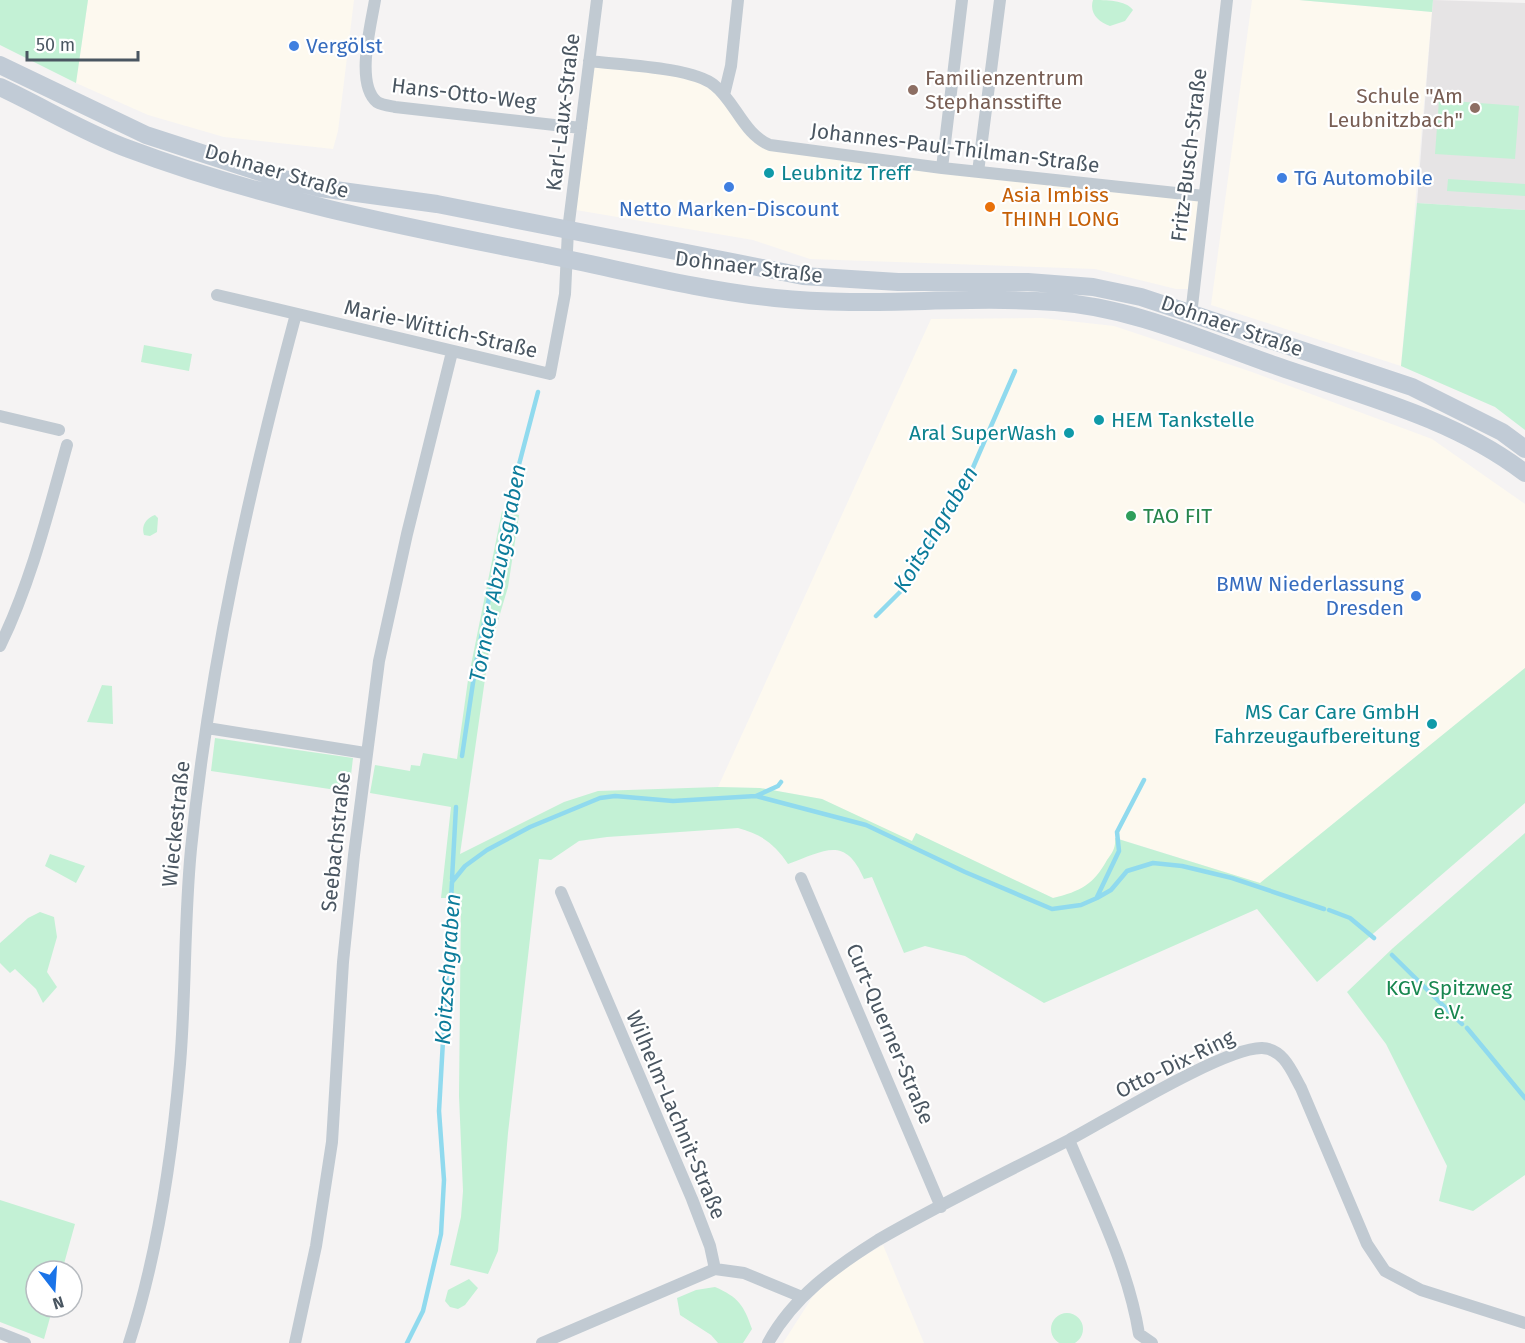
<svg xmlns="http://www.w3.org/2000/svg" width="1525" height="1343" font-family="'Fira Sans',sans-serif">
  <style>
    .commercial { fill: #fdf9ef }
    .education { fill: #e6e4e5 }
    .green { fill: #c3f1d5 }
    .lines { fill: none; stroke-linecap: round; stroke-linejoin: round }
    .stream { stroke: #90daee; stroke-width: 4.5 }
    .street { stroke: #c1cad2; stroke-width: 12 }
    .secondary { stroke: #c1cbd6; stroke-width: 18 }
    .shop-dot { fill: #3f7fe0; stroke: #fff; stroke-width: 2 }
    .education-dot { fill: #8d6e63; stroke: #fff; stroke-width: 2 }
    .culture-dot { fill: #0f9aa8; stroke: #fff; stroke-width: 2 }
    .food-dot { fill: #e8710a; stroke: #fff; stroke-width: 2 }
    .leisure-dot { fill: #2e9e5b; stroke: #fff; stroke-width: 2 }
    .labels { text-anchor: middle; stroke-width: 4.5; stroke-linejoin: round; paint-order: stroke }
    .shop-label { font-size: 21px; fill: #366cbe; stroke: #fff; text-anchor: start }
    .education-label { font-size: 21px; fill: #785e54; stroke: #fff; text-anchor: start }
    .street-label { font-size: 21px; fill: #4a5661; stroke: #fff }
    .culture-label { font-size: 21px; fill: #0d838f; stroke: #fff; text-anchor: start }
    .food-label { font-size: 21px; fill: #c56008; stroke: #fff; text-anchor: start }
    .leisure-label { font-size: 21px; fill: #27864d; stroke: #fff; text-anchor: start }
    .park-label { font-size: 21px; fill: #17864f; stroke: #fff }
    .water-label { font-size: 22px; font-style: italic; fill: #0c7c9b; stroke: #fff }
  </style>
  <rect width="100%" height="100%" fill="#f5f3f3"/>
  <!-- commercial -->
  <path class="commercial" d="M88,0H354L338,131L333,149L224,137L148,115L76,83Z
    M1252,0H1299L1432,12L1401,366L1211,305Z
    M589,61L697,74L757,138L1204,196L1189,289H1176L1095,269L810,259L753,240L570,209Z
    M1042,318L1114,326L1252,372L1432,439L1525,504V668L1260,883L1116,838V846L1096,879L1075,893L1053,898L916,833L912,842L822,799L760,788L718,787L931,319Z
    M883,1245L924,1343H783L813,1296L842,1269Z"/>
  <!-- education -->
  <path class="education" d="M1433,0L1525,3V210L1417,203Z"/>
  <!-- green -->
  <path class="green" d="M0,0H88L76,83L0,45Z
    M1093,0C1105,0 1126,0 1133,10L1125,21L1110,26C1098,22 1089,13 1093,0Z
    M1299,0H1433L1432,12Z
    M1439,100L1519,106L1515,159L1435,154Z
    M1448,179L1525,184V196L1447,191Z
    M1417,203L1525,210V430L1495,407L1401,366Z
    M144,345L192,354L189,371L141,362Z
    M502,511L519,515L508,587L489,651L460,854L564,802L598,791L718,787L760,788L822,799L912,841L916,833L1053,898C1081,891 1093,885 1107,860C1112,853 1116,848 1115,838L1260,883L1525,668V803L1317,982L1257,909L1044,1003L965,956L925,946L904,953L872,877L864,879C845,835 825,851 788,864C775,844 761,834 738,828L607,837L579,841L551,860L539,859L508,1133L498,1251L488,1274L450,1265L461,1217L463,1191L459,1096L461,898H441L451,807L370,793L375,765L410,771L411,765L420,766L423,753L457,759L468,680Z
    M155,515L158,518L157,532L150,536L144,535C141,526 146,518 155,515Z
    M102,685L112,686L113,724L87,722Z
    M215,738L353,758L349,792L211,771Z
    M1525,833V1175L1473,1211L1439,1201L1447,1166L1386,1044L1347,992L1393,948Z
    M50,854L85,866L76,883L45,866Z
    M40,912L54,917L57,937L47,972L57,987L43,1003L36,989L15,969L10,973L0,963V943L28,918Z
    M0,1200L75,1224L62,1271H36V1307H53L44,1339L0,1322Z
    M469,1279L478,1288L465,1305L458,1309L450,1307L445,1301L448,1290Z
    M715,1287C738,1297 744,1305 752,1329L743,1343H718L711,1335L680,1315L677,1298L696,1290Z
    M1051 1329a16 16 0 1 1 32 0a16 16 0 1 1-32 0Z"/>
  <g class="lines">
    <!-- stream -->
    <path class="stream" d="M876,616L906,586L968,479L1015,371
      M462,756L476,663L505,518L538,392
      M756,796L778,786L781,782
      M452,879L456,807
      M1097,897L1119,851L1117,832L1144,780
      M1329,910L1350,918L1374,938
      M1392,955L1462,1024
      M1467,1028L1525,1098
      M407,1343L423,1311L441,1234L444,1180L439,1111L452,882L465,866L487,850L530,827L600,798L615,796L673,801L756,796L866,825L965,872L1052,909L1081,905L1097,898L1111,890L1127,871L1153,863L1182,866L1232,878L1324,909"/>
    <!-- street -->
    <path class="street" d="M375,0C371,25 355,84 377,102C382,105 390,106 395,107L581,128
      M589,61C620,65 692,67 714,85C735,101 744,135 770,145L942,168L1204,196
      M724,95L731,66L738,0
      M942,168L962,0
      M978,172L1000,0
      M217,295L550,374L565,294L568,230L597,0
      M1191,315L1227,0
      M0,416L59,430
      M0,646C31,582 48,513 67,445
      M207,728L365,753
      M801,878L941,1207
      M561,892L692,1199L710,1246L715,1269
      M1069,1140C1095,1202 1128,1266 1139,1334L1152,1343
      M0,1333L25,1343
      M129,1343C158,1254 172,1157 180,1064C186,993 184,921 191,849C209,668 249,489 296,314
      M295,1343L316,1246L332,1142L343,962L354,855L379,661L407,534L452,352
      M542,1343L715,1269L744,1273L802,1297
      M768,1343C793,1297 835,1267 878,1240C940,1204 1005,1173 1069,1140C1107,1120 1225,1047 1262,1048C1284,1049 1292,1072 1301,1088L1367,1244L1385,1271L1421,1290L1525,1323"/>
    <!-- secondary -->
    <path class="secondary" d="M0,65L146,135L272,176L320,188L437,204L803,276L898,282H1028L1093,287L1141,297L1412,387L1502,432L1525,449
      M0,87C43,107 85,133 129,149C265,200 406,227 547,255C623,270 698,290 775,298C868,308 962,295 1055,302C1132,307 1205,341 1277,366C1360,395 1454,418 1525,473"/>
  </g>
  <!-- markers -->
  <g class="shop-dot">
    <circle cx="294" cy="46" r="6"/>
    <circle cx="1282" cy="178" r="6"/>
    <circle cx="729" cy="187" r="6"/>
    <circle cx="1416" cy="596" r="6"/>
  </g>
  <g class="education-dot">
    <circle cx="913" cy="90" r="6"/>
    <circle cx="1475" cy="108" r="6"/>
  </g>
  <g class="culture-dot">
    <circle cx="769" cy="173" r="6"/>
    <circle cx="1099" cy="420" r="6"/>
    <circle cx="1069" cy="433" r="6"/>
    <circle cx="1432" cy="724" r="6"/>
  </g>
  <circle class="food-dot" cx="990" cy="207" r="6"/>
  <circle class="leisure-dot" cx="1131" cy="516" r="6"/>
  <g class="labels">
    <!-- shop labels -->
    <g class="shop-label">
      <text x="306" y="53">Vergölst</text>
      <text x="1294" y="185">TG Automobile</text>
      <text x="729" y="216" text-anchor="middle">Netto Marken-Discount</text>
      <text x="1404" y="591" text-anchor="end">BMW Niederlassung<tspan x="1404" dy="24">Dresden</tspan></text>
    </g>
    <!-- education labels -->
    <g class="education-label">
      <text x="925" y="85">Familienzentrum<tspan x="925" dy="24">Stephansstifte</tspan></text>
      <text x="1463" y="103" text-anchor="end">Schule "Am<tspan x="1463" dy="24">Leubnitzbach"</tspan></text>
    </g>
    <!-- street labels -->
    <g class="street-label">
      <text transform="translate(464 94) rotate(7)" y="7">Hans-Otto-Weg</text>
      <text transform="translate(563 112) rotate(-83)" y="7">Karl-Laux-Straße</text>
      <text transform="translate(955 148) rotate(7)" y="7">Johannes-Paul-Thilman-Straße</text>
      <text transform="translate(1189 155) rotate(-83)" y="7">Fritz-Busch-Straße</text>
      <text transform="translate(277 171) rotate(16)" y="7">Dohnaer Straße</text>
      <text transform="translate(749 267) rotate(7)" y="7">Dohnaer Straße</text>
      <text transform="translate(1232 326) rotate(19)" y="7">Dohnaer Straße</text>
      <text transform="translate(441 329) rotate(13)" y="7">Marie-Wittich-Straße</text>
      <text transform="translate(176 824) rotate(-84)" y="7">Wieckestraße</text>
      <text transform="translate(336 842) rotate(-84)" y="7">Seebachstraße</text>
      <text transform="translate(890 1034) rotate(67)" y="7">Curt-Querner-Straße</text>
      <text transform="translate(1175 1064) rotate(-26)" y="7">Otto-Dix-Ring</text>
      <text transform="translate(676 1115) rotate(67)" y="7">Wilhelm-Lachnit-Straße</text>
    </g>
    <!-- culture labels -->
    <g class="culture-label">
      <text x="781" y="180">Leubnitz Treff</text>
      <text x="1111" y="427">HEM Tankstelle</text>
      <text x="1057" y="440" text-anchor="end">Aral SuperWash</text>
      <text x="1420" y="719" text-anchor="end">MS Car Care GmbH<tspan x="1420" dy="24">Fahrzeugaufbereitung</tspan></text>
    </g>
    <!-- food labels -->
    <g class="food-label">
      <text x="1002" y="202">Asia Imbiss<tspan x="1002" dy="24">THINH LONG</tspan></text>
    </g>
    <!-- leisure labels -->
    <g class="leisure-label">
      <text x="1143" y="523">TAO FIT</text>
    </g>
    <!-- park labels -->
    <g class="park-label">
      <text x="1449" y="995">KGV Spitzweg<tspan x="1449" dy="24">e.V.</tspan></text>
    </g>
    <!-- water labels -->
    <g class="water-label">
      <text transform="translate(935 529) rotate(-59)" y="8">Koitschgraben</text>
      <text transform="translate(497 573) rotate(-79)" y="8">Tornaer Abzugsgraben</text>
      <text transform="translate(447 969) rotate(-86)" y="8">Koitzschgraben</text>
    </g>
  </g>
  <!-- north arrow -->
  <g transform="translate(54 1289) rotate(163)"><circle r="28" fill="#ffffff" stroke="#b7bbc0" stroke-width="1.5"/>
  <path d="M0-4.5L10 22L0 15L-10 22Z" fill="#1a73e8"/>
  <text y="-9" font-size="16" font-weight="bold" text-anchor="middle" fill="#4a5661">N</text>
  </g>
  <!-- scale -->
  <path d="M27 51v9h111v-9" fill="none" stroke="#4a5661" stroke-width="3"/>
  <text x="36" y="51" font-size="18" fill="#4a5661" stroke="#ffffff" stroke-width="4.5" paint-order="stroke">50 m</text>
</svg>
